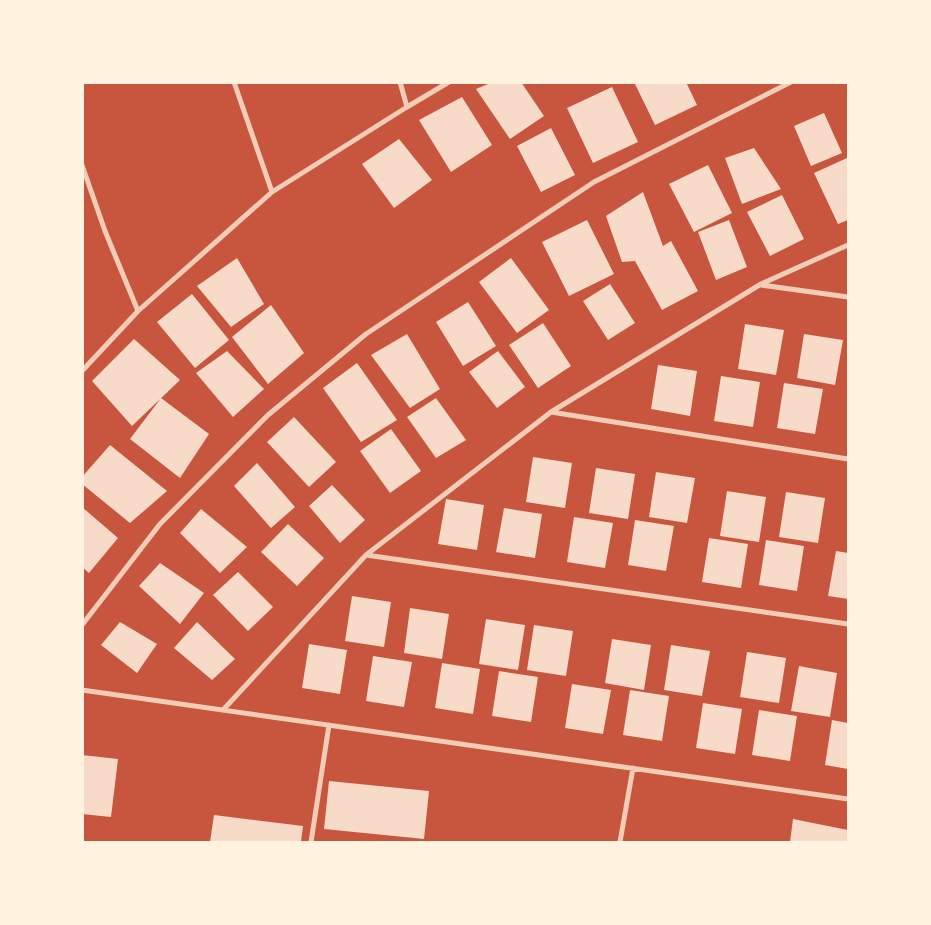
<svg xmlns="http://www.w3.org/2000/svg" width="931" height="925" font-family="'Open Sans',sans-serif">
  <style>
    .building { fill: #f7dbc8 }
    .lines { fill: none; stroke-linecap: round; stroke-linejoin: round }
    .minor { stroke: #f1ccb7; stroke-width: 5 }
  </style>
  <rect width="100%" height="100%" fill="#c8553d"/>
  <!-- building -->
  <path class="building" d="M493,82H521L544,116L510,139L476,89Z
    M634,82H686L697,105L655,125Z
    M612,87L638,142L593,163L567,108Z
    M462,97L492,145L451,172L419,120Z
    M824,113L842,153L811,166L794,126Z
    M551,128L575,175L541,192L517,146Z
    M399,139L432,180L394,208L362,164Z
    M754,148L781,189L742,204L725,158Z
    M847,158L848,220L838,224L814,173Z
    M708,165L732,213L694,232L669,184Z
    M643,192L663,246L671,241L698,291L662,310L635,261L622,262L606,216Z
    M782,195L804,239L770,256L747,212Z
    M587,220L614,274L569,296L542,242Z
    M729,220L747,267L716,280L698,232Z
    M237,258L264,304L231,327L197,286Z
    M511,258L549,310L517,333L479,282Z
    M610,284L635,323L608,340L583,301Z
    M192,294L229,340L195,368L157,322Z
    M468,302L496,346L463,366L436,322Z
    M271,305L304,353L268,384L232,337Z
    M543,323L571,366L538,388L509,345Z
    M745,324L784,330L776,375L738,369Z
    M407,334L440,389L410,408L371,355Z
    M804,334L843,340L835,385L797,378Z
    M134,339L180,380L132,426L92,381Z
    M227,351L264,389L233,417L196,373Z
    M498,351L525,387L497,408L469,372Z
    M357,363L397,420L361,442L323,388Z
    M658,365L697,371L690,416L651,409Z
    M721,376L760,382L753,427L714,421Z
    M784,383L823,389L815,434L777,428Z
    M161,398L209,434L180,478L130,439Z
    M436,398L466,440L436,458L407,417Z
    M294,417L336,462L309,487L267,442Z
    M391,429L421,471L390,493L360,451Z
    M110,445L167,491L130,523L82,484V477Z
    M533,457L572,463L565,508L526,502Z
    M257,463L295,507L271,528L234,486Z
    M596,468L635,474L628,519L589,513Z
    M656,472L695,478L687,523L649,517Z
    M332,485L365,520L340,543L309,506Z
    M727,491L766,497L759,542L720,536Z
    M786,492L825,498L818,543L779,537Z
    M446,499L484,505L477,550L438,544Z
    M82,507L118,538L89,573L82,567Z
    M504,508L542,514L535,558L496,552Z
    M201,509L247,547L220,573L180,533Z
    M574,517L613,523L605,568L567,562Z
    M635,520L674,526L666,571L628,565Z
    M288,524L324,558L297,586L261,552Z
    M709,538L748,544L741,588L702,582Z
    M766,540L804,546L797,591L759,585Z
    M836,551L848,553V599L828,596Z
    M160,563L204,593L180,624L139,586Z
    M238,572L273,607L248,631L213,595Z
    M352,596L391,602L384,647L345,641Z
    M410,608L449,614L442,659L404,653Z
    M486,619L525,625L518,670L479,664Z
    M120,622L157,644L137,673L101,645Z
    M197,622L235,659L212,680L174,648Z
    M534,625L573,631L566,676L527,670Z
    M612,639L651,645L644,690L605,683Z
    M309,644L347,650L340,694L302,688Z
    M671,645L710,651L702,696L664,690Z
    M747,652L786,658L779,703L740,697Z
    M373,656L412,662L404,707L366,701Z
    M442,663L480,669L473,714L435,708Z
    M799,666L837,673L830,717L791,711Z
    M499,671L538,677L531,722L492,716Z
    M572,684L611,690L603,734L565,728Z
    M630,690L669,696L662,741L623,735Z
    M703,703L742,709L735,754L696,748Z
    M759,710L797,716L790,761L752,755Z
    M832,720L848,723V769L825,765Z
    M82,755L118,759L111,817L82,814Z
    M329,781L429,791L424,839L324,829Z
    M214,815L303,826L301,842H210Z
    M793,819L848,830V842H790Z"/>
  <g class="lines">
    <!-- minor -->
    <path class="minor" d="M234,82L272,192
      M400,82L407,107
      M82,165L105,231L138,311
      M761,285L848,297
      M82,371L138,311L272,192L407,107L449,82
      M551,412L848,459
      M366,555L848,624
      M82,625L160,524L268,415L366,334L594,182L791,82
      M82,690L848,799
      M223,710L366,555L551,412L761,284L848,245
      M311,842L329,725
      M620,842L633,768"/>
  </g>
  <!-- border -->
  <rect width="931" height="925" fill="none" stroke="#fff3e0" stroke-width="168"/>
</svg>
